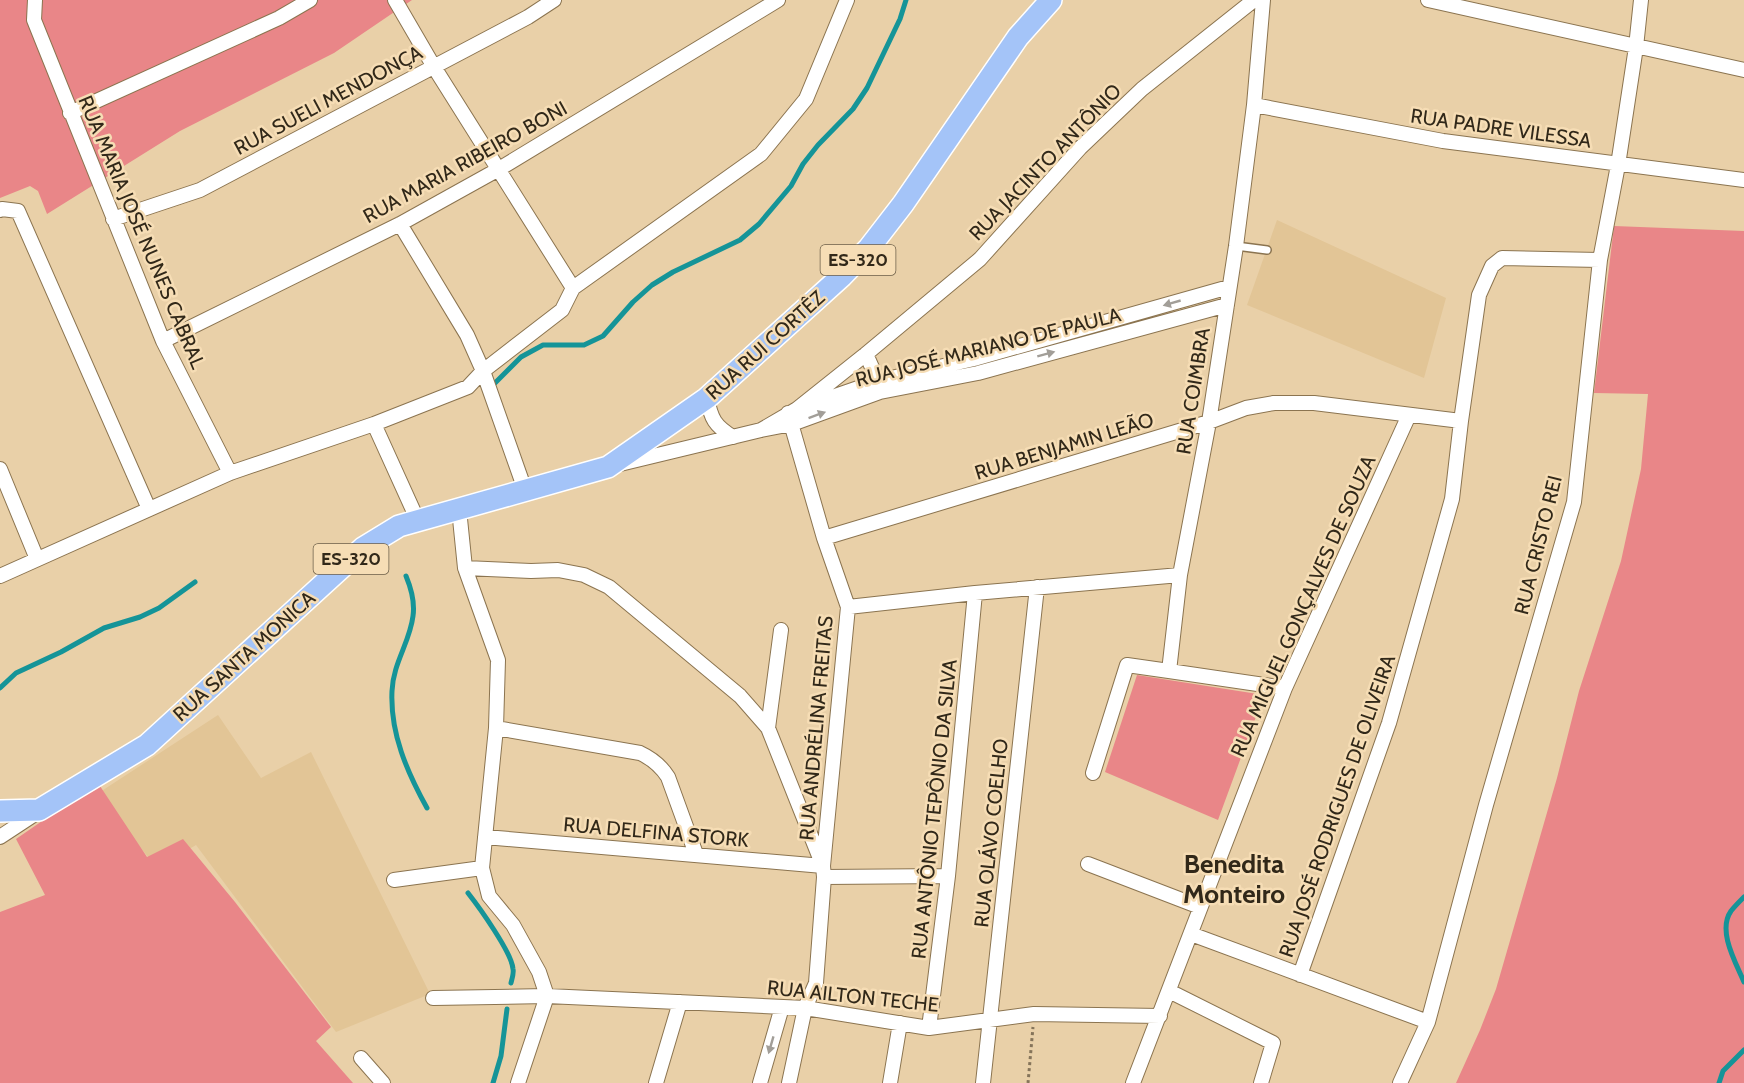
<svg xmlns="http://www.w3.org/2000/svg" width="1744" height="1083" font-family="Cabin,sans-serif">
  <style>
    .built { fill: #e2c596 }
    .green { fill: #e98688 }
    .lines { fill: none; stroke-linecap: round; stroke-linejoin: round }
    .stream { stroke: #159498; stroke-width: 5 }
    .service-casing { stroke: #8b7450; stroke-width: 10 }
    .minor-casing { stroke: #8b7450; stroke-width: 16 }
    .primary-casing { stroke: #fff; stroke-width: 24 }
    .path { stroke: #85745a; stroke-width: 3; stroke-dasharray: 3 3; stroke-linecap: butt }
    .service { stroke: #fff; stroke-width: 7 }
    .minor { stroke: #fff; stroke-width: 14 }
    .primary { stroke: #a4c4f8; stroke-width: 21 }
    .oneway { fill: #a29e98 }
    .labels { text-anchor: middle; stroke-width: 5; stroke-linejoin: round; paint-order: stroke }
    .shield { fill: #f6ddb5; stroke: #6c5e48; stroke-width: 1.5 }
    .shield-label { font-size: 18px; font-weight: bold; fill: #312819 }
    .street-label { font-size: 20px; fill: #312819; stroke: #f6ddb5 }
    .district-label { font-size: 26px; font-weight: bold; fill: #312819; stroke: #f6ddb5 }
  </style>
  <rect width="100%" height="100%" fill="#e9d0a8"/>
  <!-- built -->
  <path class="built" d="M1277,220L1446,298L1424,378L1247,305Z
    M218,715L261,778L311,752L430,994L336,1032L196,845L157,868L97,794Z"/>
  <!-- green -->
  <path class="green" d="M0,0H412L334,53L180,131L47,214L38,191L30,186L0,198Z
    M1614,226L1744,231V1083H1456L1480,1030L1496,989L1557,778L1579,691L1621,561L1641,469L1648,394L1594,393Z
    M1137,675L1264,695L1218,820L1105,772Z
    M100,786L147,857L183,839L235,902L331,1027L316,1041L353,1083H0V912L45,895L16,839L77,797Z"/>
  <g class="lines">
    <!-- stream -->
    <path class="stream" d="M491,387L521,357L543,345H584L603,336L633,302L652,285L673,272L740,240L759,224L791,186L803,164L818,145L853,109L867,88L900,19L906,0
      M406,576C411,588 415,602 413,616C410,642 393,663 392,691C390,733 407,772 427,808
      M0,688L16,673L61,652L104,628L140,617L159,608L195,582
      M468,893C479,907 512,953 513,969C514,973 512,979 511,983
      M1744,897C1740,901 1735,906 1731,911C1717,931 1736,963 1744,982
      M493,1083L501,1056L507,1009
      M1719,1083L1723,1071L1744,1050"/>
    <defs>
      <path id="service" d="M1236,246L1267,250"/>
      <path id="minor" d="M35,0L34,20L163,341L230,473
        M395,0L434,67L573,288
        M1263,0L1254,105L1236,246L1209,422L1180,575L1169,671L1285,688
        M1428,0L1744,70
        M1254,105L1443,141L1744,180
        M70,113L279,18L310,0
        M0,210L2,209L18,211L149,509
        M113,219L200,190L528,17L554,0
        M400,224L467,335L483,371L525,490
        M163,341L400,224L499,169L778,0
        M866,354L878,381L879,388
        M707,398C711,419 715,426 733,437
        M806,406L878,381L974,359L1229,287
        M788,413L824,538L848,607L823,866L824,877L816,983L805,1008L789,1083
        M374,424L418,521
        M761,430L797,409L866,354L980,259L1080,148L1142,89L1254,0
        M620,464L761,430L792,424L880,392L978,373L1227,305
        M0,469L37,559
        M459,509L465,568L498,660L496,728L482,868L489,896L513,925L539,972L547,996L518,1083
        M824,538L1209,422L1246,408L1274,403H1314L1461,421
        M465,568L531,571L558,570L584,575L609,587L740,696L768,728L823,866L485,837
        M0,576L230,473L374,424L468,387L483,371L562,310L573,288L761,154L806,99L847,0
        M848,607L975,593L1180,575
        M496,728L640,753C653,759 661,766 668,777L696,854
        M768,728L781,630
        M1093,773L1127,665L1169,671
        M0,837L38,812
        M1088,864L1200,907
        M824,877L948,876
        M394,880L482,868
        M1191,934L1428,1022
        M1300,975L1389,723L1452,499L1461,421L1479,295L1492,266L1502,258L1600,260
        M1169,991L1273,1043L1261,1083
        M433,998L547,996L805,1008L929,1028L1034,1014L1160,1016
        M929,1028L948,876L975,593
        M361,1058L383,1083
        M656,1083L680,1002
        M760,1083L782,1007
        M890,1083L900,1023
        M983,1083L1037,587
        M1133,1083L1285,688L1409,415
        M1400,1083L1428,1022L1486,805L1574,502L1600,260L1618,165L1636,47L1641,0"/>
      <path id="primary" d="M0,811L39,810L147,745L363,548L399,526L608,467L707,398L842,276L869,248L903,204L1018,37L1051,0"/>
    </defs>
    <!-- service casing -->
    <use href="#service" class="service-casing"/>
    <!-- minor casing -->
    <use href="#minor" class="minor-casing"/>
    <!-- primary casing -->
    <use href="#primary" class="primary-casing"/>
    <!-- path -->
    <path class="path" d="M1028,1083L1033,1027"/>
    <!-- service -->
    <use href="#service" class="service"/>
    <!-- minor -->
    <use href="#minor" class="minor"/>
    <!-- primary -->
    <use href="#primary" class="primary"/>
  </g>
  <!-- one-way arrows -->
  <defs><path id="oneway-solid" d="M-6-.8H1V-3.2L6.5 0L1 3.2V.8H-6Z" transform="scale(1.5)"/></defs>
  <g class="oneway">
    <use href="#oneway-solid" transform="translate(1172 303) rotate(164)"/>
    <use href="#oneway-solid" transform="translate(1046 354) rotate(-15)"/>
    <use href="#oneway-solid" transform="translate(817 415) rotate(-20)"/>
    <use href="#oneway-solid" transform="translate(771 1045) rotate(106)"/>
  </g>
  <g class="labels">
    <!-- shield labels -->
    <g class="shield">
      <rect x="820.5" y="245" width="75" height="30" rx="4.5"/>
      <rect x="313.5" y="544" width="75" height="30" rx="4.5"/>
    </g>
    <g class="shield-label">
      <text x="858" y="266">ES-320</text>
      <text x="351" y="565">ES-320</text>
    </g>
    <!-- street labels -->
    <g class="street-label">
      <text transform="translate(328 100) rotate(-28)" y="7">RUA SUELI MENDONÇA</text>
      <text transform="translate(1501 128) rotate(8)" y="7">RUA PADRE VILESSA</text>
      <text transform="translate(465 162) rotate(-29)" y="7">RUA MARIA RIBEIRO BONI</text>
      <text transform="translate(1045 162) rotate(-46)" y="7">RUA JACINTO ANTÔNIO</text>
      <text transform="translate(142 232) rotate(67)" y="7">RUA MARIA JOSÉ NUNES CABRAL</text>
      <text transform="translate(765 345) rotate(-42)" y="7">RUA RUI CORTÊZ</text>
      <text transform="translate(988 347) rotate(-14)" y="7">RUA JOSÉ MARIANO DE PAULA</text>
      <text transform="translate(1193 391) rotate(-81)" y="7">RUA COIMBRA</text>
      <text transform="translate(1064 446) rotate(-17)" y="7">RUA BENJAMIN LEÃO</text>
      <text transform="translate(1538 545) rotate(-76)" y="7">RUA CRISTO REI</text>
      <text transform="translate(1303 606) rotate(-66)" y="7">RUA MIGUEL GONÇALVES DE SOUZA</text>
      <text transform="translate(244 656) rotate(-42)" y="7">RUA SANTA MONICA</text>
      <text transform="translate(816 728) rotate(-85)" y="7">RUA ANDRÉLINA FREITAS</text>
      <text transform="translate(1337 806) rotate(-71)" y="7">RUA JOSÉ RODRIGUES DE OLIVEIRA</text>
      <text transform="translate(934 809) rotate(-84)" y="7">RUA ANTÔNIO TEPÔNIO DA SILVA</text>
      <text transform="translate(656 832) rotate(5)" y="7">RUA DELFINA STORK</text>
      <text transform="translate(991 833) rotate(-84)" y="7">RUA OLÁVO COELHO</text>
      <text transform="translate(853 996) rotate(6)" y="7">RUA AILTON TECHE</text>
    </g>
    <!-- district labels -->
    <g class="district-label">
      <text x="1234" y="873">Benedita<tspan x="1234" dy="30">Monteiro</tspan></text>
    </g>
  </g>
</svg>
